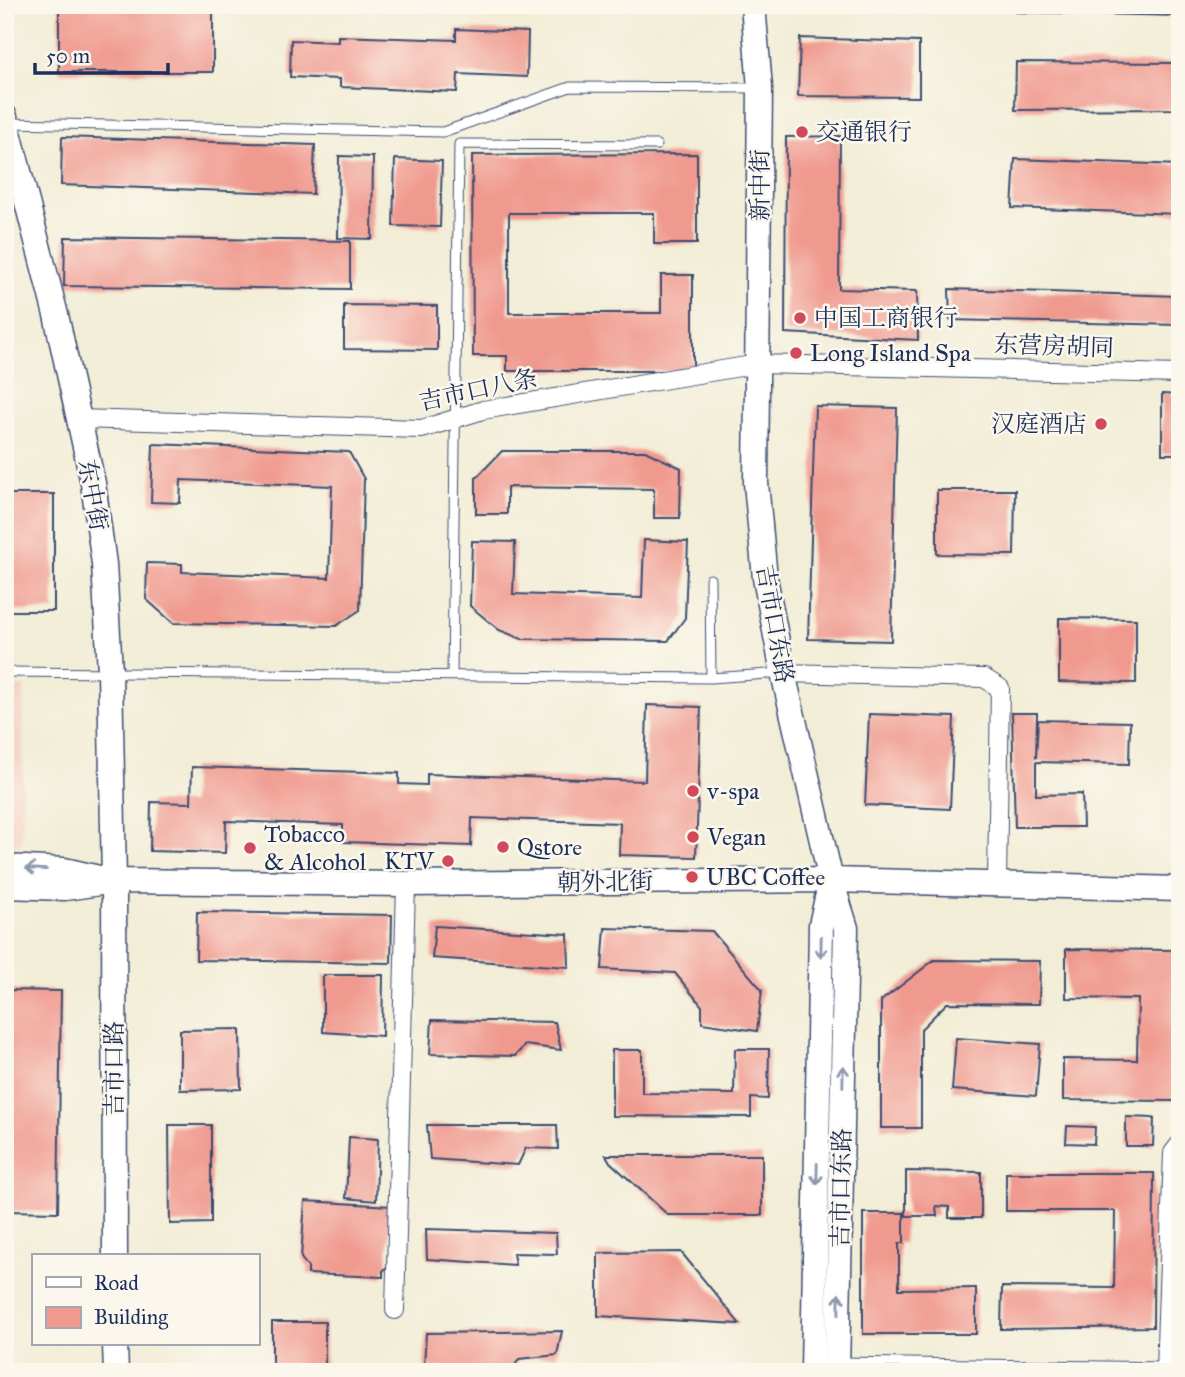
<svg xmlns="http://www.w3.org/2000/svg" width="1185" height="1377" font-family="'IM FELL Great Primer','Noto Serif SC',serif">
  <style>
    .built { fill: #f5d2c3 }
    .building { fill: #f09a8f }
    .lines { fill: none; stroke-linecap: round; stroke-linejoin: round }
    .lane-casing { stroke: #3b4c70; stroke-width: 11 }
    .street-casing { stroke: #3b4c70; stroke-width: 20 }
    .secondary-casing { stroke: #3b4c70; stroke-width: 27 }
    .lane { stroke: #fff; stroke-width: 9 }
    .street { stroke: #fff; stroke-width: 18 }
    .secondary { stroke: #fff; stroke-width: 24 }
    .oneway { stroke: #8d97ae }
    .poi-dot { fill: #d1495b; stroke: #fbf7ec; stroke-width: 2.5 }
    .labels { text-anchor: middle; stroke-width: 5; stroke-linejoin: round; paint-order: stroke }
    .poi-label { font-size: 24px; fill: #1b2f5e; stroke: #fbf7ec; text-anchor: start }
    .street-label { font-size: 24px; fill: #1b2f5e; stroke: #fbf7ec }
  </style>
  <rect width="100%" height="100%" fill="#fbf7ec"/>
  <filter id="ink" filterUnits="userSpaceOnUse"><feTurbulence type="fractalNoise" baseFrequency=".0143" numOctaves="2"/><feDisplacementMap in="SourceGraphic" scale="14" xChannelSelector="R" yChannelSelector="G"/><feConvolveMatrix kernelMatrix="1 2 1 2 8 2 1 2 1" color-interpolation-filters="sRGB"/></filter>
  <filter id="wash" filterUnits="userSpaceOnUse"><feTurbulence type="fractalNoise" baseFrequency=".00686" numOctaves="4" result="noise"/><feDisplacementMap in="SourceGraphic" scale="28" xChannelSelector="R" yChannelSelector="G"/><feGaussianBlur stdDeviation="1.57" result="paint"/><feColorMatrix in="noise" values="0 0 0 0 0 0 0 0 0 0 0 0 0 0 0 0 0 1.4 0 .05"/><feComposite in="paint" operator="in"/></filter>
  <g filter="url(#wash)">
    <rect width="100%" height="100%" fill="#f2edd6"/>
    <!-- built -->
    <path class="built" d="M5,687H24L22,846L5,845Z"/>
    <g id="blocks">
      <!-- building -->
      <path class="building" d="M59,5H213V72H59Z
        M1016,5H1180V16L1016,12Z
        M456,29L528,32L527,77L458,74L457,92L340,87V79L290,77L291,40L338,42V36L456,40Z
        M800,38L919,42V97L798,96Z
        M1016,62L1180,63V109L1015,110Z
        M840,136L839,289L917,291L918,340L785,333L786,137Z
        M62,137L315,145L313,194L61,185Z
        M697,154V244H654V213H509V313H661V275H693V371H507V356H473L472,155Z
        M339,156L373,157L372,239L338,238Z
        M395,159L442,161L440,227L393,226Z
        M1015,159L1180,165V214L1012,208Z
        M65,237L350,241V289L64,286Z
        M949,289L1180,296V325L950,320Z
        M344,305L437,306V350L344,349Z
        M1162,394L1180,395V454H1162Z
        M815,406L897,408L891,641L808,639Z
        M153,444L349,452L364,479L360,610L336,626L173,623L146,599L147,563L182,564V572L329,578L332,486L181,480L180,503L151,502Z
        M502,451H645L681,468L680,518H654V489L507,487V514H476V478Z
        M937,490H1015L1014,555L937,554Z
        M5,494H54V611H5Z
        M644,540L688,542L685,618L668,641L522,639L499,630L470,606L472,541L515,542L513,594L642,598Z
        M1059,618L1136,619V683L1059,682Z
        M647,705L701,707L696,857L619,855L620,823L472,818L471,846L343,842V825L226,821L225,853L150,851L151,802L191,803L192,767L399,773V784L427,785V774L645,781Z
        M1012,713H1037L1036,758L1038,720L1130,722L1129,764L1036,762V795L1082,794L1083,827H1015Z
        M869,714L954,717L950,809L865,805Z
        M1178,716H1180V798H1174Z
        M197,912L392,915L391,963L196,960Z
        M435,926L568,934L569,967L432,958Z
        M605,928L712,931L762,990L757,1031L702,1023V1006L675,973L602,969Z
        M1066,949L1177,950L1175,1101L1063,1100V1059L1137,1060L1138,999L1066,998Z
        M934,960L1040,961L1039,1004L947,1003L921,1029V1128H881V1001Z
        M323,975H383L382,1036L323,1032Z
        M8,990L61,991L58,1212L5,1211Z
        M432,1020L555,1022L561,1050L525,1045L515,1056L430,1054Z
        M240,1029L241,1089L180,1090V1030Z
        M956,1038L1040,1044L1036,1096L952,1090Z
        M735,1049H769L768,1099L751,1098V1117L612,1116V1050H642V1093L734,1094Z
        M1126,1117L1154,1118L1153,1146H1126Z
        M169,1125H211V1223L170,1224Z
        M427,1125H557L558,1149L526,1148L518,1165L430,1159Z
        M1067,1126L1095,1127L1094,1144L1066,1143Z
        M349,1137L378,1139L376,1201L346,1198Z
        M606,1155H762V1215H668L610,1162Z
        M906,1171L981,1172V1218H949V1207L936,1206L937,1216H906Z
        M1006,1173H1154L1153,1327L1001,1329L1002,1287L1114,1288L1115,1211H1006Z
        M305,1201L391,1206L387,1267L383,1271V1277L308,1274V1267L301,1258Z
        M863,1213H904V1243H899V1289L976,1288V1334H863Z
        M426,1229L556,1233L557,1254L513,1253L515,1265L427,1259Z
        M681,1252L740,1324L598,1316V1253Z
        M272,1322H325V1371H272Z
        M562,1331L557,1355L519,1359L511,1372L424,1367L426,1333Z"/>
    </g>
  </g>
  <g filter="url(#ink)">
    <use href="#blocks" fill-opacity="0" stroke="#3b4c70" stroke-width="2"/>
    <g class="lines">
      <defs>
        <path id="lane" d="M9,123L443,132L570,87L757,88
          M710,579L711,678
          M5,672L711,678L781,673
          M452,675L459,144L657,145
          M839,1362L1165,1367"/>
        <path id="street" d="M78,419L422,429L483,410L758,364L1180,374
          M783,673L984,678L1000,688L997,883
          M395,1310L406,884
          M1165,1372L1173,1153L1180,1144"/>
        <path id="secondary" d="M753,5L760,88L756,483L765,578L783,673L831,880L846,928L837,1372
          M5,117L56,315L93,483L104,564L110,671L114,881L115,1256
          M5,867L64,870L99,878
          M5,886L65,888L114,881L406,884L831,880L1180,889
          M115,1344L116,1372
          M813,1372L821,925L831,880"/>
      </defs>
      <!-- lane casing -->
      <use href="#lane" class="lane-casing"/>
      <!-- street casing -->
      <use href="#street" class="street-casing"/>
      <!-- secondary casing -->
      <use href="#secondary" class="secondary-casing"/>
      <!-- lane -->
      <use href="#lane" class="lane"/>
      <!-- street -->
      <use href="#street" class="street"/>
      <!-- secondary -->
      <use href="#secondary" class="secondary"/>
    </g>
    <!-- one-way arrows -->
    <defs><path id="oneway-shaft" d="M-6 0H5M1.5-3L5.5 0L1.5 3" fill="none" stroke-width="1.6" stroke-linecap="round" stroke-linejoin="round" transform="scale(1.75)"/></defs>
    <g class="oneway">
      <use href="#oneway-shaft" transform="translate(36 869) rotate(-177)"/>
      <use href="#oneway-shaft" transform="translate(821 947) rotate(91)"/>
      <use href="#oneway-shaft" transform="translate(843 1076) rotate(-89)"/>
      <use href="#oneway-shaft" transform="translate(817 1174) rotate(91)"/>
      <use href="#oneway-shaft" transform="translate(839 1304) rotate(-89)"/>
    </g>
  </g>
  <!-- markers -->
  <g class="poi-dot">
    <circle cx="802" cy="132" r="7"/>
    <circle cx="800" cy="318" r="7"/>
    <circle cx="796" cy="353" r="7"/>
    <circle cx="1101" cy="424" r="7"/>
    <circle cx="693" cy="791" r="7"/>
    <circle cx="693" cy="837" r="7"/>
    <circle cx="503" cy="847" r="7"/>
    <circle cx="250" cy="848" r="7"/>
    <circle cx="448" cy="861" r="7"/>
    <circle cx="692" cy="877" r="7"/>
  </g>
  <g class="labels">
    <!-- poi labels -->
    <g class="poi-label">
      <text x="816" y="140">交通银行</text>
      <text x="814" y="326">中国工商银行</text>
      <text x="810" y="361">Long Island Spa</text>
      <text x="1087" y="432" text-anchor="end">汉庭酒店</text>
      <text x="707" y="799">v-spa</text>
      <text x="264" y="842">Tobacco<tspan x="264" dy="28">&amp; Alcohol</tspan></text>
      <text x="707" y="845">Vegan</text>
      <text x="517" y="855">Qstore</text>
      <text x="434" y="869" text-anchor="end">KTV</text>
      <text x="706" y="885">UBC Coffee</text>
    </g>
    <!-- street labels -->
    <g class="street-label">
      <text transform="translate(760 185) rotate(-90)" y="8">新中街</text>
      <text transform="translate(1054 346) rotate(2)" y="8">东营房胡同</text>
      <text transform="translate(478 390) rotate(-12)" y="8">吉市口八条</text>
      <text transform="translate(93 495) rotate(80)" y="8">东中街</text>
      <text transform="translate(775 624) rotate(80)" y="8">吉市口东路</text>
      <text transform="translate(605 882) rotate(-1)" y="8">朝外北街</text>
      <text transform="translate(114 1069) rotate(-90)" y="8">吉市口路</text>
      <text transform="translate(841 1188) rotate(-89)" y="8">吉市口东路</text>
    </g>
  </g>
  <!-- margin -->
  <rect width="1185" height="1377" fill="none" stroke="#fbf7ec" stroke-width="28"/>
  <!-- legend -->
  <rect x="32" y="1254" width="228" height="91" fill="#fbf7ec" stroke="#a1a7b3" stroke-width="2"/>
  <rect x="46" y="1277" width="35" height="10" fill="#ffffff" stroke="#a1a7b3" stroke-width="2"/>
  <text x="94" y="1290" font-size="21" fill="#1b2f5e">Road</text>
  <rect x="46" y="1307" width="35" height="21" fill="#f09a8f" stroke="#a1a7b3" stroke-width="2"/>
  <text x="94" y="1324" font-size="21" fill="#1b2f5e">Building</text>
  <!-- scale -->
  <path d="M35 63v10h133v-10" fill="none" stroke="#1b2f5e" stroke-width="3.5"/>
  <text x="46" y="63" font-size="21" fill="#1b2f5e" stroke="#fbf7ec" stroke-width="5" paint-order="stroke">50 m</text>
</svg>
